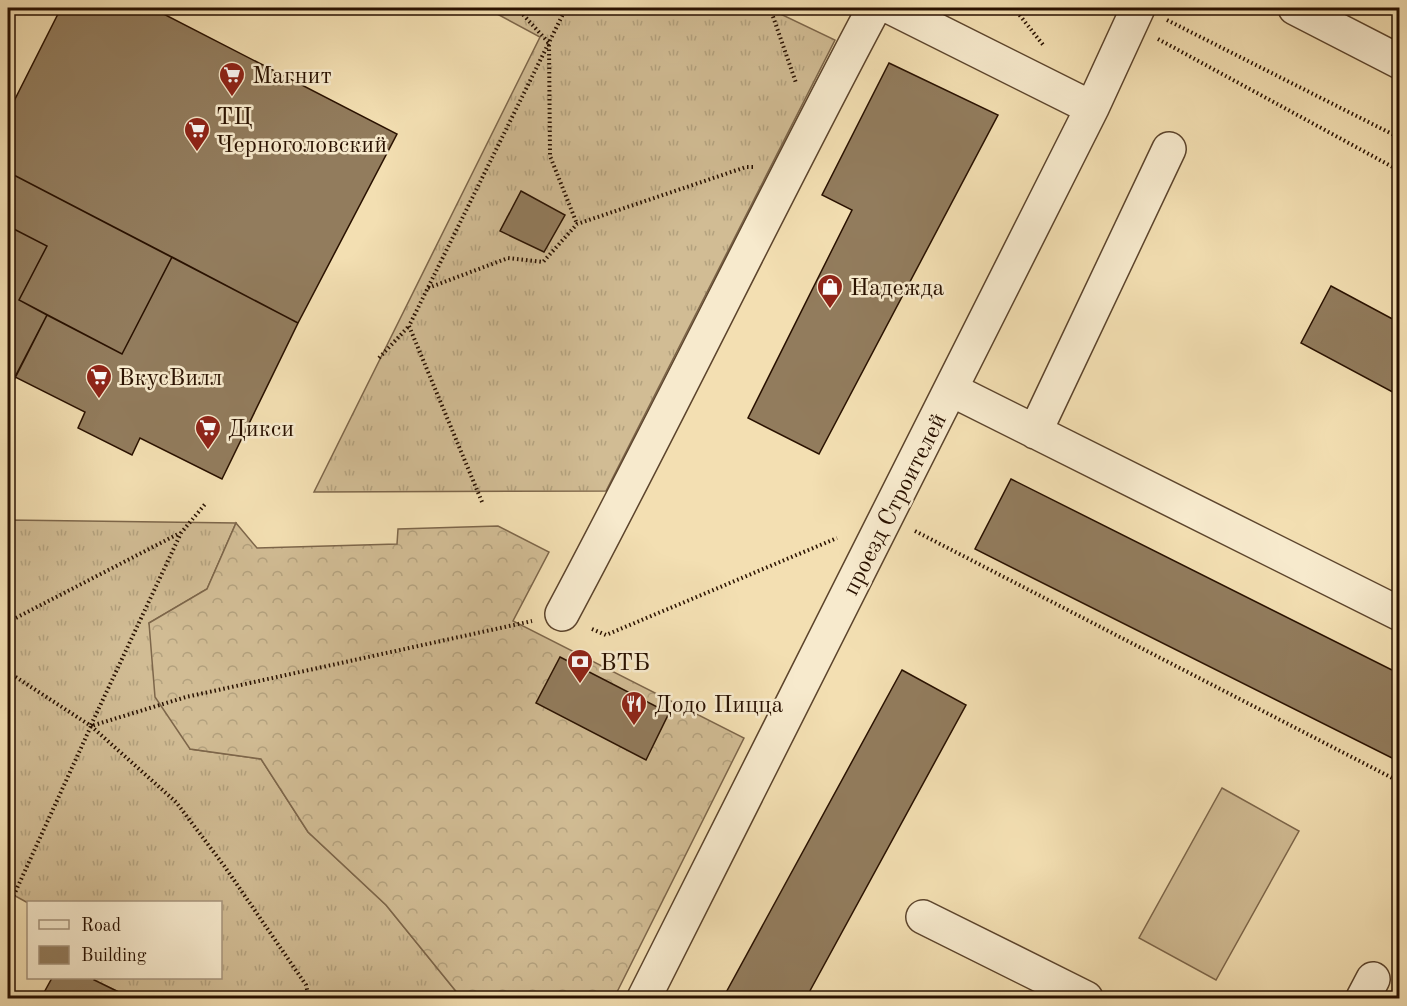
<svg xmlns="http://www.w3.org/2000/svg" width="1407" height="1006" font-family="'Old Standard TT',serif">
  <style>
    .grass { fill: url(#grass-tufts); stroke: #7d664a; stroke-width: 1.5 }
    .forest { fill: url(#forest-crowns); stroke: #7d664a; stroke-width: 1.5 }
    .pitch { fill: #d1bc94; stroke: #7d664a; stroke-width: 1.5 }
    .building { fill: #927c5d; stroke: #291100; stroke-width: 1.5 }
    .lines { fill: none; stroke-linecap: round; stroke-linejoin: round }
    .minor-casing { stroke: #5c442c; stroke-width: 36 }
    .path { stroke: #291100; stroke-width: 4; stroke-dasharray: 1.5 3; stroke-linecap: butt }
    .minor { stroke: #f7eacd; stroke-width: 33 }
    .labels { text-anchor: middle; stroke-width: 5; stroke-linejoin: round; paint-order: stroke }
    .poi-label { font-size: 24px; fill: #291100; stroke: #f7eacd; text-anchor: start }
    .street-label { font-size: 24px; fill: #291100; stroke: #f7eacd }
  </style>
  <defs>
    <pattern id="grass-tufts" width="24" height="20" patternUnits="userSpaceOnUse" patternTransform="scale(1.5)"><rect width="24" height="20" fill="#d1bc94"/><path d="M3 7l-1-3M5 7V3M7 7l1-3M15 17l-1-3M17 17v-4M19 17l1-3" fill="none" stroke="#b3a17e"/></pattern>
    <pattern id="forest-crowns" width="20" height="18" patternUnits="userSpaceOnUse" patternTransform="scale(1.5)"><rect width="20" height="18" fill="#d1bc94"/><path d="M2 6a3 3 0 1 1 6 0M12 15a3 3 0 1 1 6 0" fill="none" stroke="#b3a17e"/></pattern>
  </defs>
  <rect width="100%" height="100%" fill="#f3dfb2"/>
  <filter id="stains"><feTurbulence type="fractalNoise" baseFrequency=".00333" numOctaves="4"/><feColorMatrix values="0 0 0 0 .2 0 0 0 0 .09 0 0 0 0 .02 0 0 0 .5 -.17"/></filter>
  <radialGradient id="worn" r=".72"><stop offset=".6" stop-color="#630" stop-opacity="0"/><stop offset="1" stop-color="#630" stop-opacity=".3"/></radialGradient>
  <!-- grass -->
  <path class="grass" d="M486,8H768L835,40L606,491L314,492L540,37Z
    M8,520L236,523L207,589L149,623L190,749L261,759L308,832L386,905L459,995V998H131L94,980L96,978H220V902L28,903L8,892Z"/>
  <!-- forest -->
  <path class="forest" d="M236,523L257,548L397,544L398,529L498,526L549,552L513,621L744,738L614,998H459V995L386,905L308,832L261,759L190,749L155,697L149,623L207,589Z"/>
  <!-- pitch -->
  <path class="pitch" d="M1222,788L1299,831L1216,980L1139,938Z"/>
  <!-- building -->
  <path class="building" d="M61,8H152L397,134L298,323L8,172V113Z
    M889,63L998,115L819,454L748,418L852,210L822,195Z
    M8,172L172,257L122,354L19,300L47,246L8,226Z
    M521,191L565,215L544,252L500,231Z
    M8,226L47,246L19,300L47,315L8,392Z
    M172,257L298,323L222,479L140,438L132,455L78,428L85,412L15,377L47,315L122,354Z
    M1331,286L1400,323V396L1301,343Z
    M1011,479L1400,674V762L975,549Z
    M560,657L669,713L646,760L536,703Z
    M902,670L966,705L806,998H723Z
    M52,978H95L94,980L131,998H41Z"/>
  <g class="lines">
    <defs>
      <path id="minor" d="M892,8L1092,108
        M1295,8L1400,62
        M952,390L1400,614
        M1035,432L1169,149
        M562,614C669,414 767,209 874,8
        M923,917L1086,998
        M644,998L1092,108L1138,8
        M1363,998L1373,979"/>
    </defs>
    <!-- minor casing -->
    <use href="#minor" class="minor-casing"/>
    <!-- path -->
    <path class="path" d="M517,8L549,43L550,156L577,224
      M770,8L796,83
      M1014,8L1044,46
      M1167,20L1400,138
      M1158,39L1400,171
      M428,288L508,258L543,262L577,224L746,167H755
      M379,358L409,326
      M482,502L409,326L566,8
      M915,531L1400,782
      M8,622L180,533
      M592,629L606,635L837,538
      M8,672L91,726L176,802L225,867L306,985L309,998
      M91,725L181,533L206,503
      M8,908L91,726L186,697L532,621"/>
    <!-- minor -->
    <use href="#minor" class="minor"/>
  </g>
  <!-- icons -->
  <defs>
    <symbol id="supermarket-pin" viewBox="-11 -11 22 30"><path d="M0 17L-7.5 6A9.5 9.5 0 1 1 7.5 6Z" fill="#8f2418" stroke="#f7eacd"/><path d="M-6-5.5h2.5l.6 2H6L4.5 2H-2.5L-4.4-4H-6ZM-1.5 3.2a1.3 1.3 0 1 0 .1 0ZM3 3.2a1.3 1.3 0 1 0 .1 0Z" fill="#fff"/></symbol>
    <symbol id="shop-pin" viewBox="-11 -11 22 30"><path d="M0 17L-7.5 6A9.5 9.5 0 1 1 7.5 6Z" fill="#8f2418" stroke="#f7eacd"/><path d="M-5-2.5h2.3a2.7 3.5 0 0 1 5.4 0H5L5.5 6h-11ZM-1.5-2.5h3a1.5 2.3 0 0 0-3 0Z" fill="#fff"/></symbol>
    <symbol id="bank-pin" viewBox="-11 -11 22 30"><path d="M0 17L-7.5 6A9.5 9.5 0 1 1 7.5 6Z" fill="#8f2418" stroke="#f7eacd"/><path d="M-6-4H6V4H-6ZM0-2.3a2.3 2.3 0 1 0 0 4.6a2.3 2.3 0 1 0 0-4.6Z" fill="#fff"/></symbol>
    <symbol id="restaurant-pin" viewBox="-11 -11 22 30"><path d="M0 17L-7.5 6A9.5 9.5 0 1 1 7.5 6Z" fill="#8f2418" stroke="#f7eacd"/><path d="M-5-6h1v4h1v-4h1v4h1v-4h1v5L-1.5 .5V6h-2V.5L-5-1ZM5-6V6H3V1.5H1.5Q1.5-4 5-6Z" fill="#fff"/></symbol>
  </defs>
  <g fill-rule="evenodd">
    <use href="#supermarket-pin" x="217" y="60" width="30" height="40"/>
    <use href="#supermarket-pin" x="182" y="115" width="30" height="40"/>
    <use href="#shop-pin" x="815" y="272" width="30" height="40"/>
    <use href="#supermarket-pin" x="84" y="362" width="30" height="40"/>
    <use href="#supermarket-pin" x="193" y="413" width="30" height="40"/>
    <use href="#bank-pin" x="565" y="647" width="30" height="40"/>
    <use href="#restaurant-pin" x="619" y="689" width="30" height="40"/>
  </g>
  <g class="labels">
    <!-- poi labels -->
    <g class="poi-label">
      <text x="252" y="83">Магнит</text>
      <text x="216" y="124">ТЦ<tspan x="216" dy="28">Черноголовский</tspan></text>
      <text x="850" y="295">Надежда</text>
      <text x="118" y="385">ВкусВилл</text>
      <text x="228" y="436">Дикси</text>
      <text x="600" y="670">ВТБ</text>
      <text x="654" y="712">Додо Пицца</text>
    </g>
    <!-- street labels -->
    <g class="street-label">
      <text transform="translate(894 504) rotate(-63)" y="8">проезд Строителей</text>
    </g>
  </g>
  <!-- margin -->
  <rect width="1407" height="1006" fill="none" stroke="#f3dfb2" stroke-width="30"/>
  <rect x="9" y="9" width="1389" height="988" fill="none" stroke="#291100" stroke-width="3"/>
  <rect x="15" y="15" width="1377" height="976" fill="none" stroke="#291100" stroke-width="1.5"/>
  <!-- legend -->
  <rect x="27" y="901" width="195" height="78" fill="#f7eacd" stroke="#a5937b" stroke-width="1.5"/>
  <rect x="39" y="920" width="30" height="9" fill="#f7eacd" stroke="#a5937b" stroke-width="1.5"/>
  <text x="81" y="931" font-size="18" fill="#291100">Road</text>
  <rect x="39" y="946" width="30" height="18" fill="#927c5d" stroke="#a5937b" stroke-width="1.5"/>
  <text x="81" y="961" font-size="18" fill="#291100">Building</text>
  <rect width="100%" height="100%" filter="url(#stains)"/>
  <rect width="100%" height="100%" fill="url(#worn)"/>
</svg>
